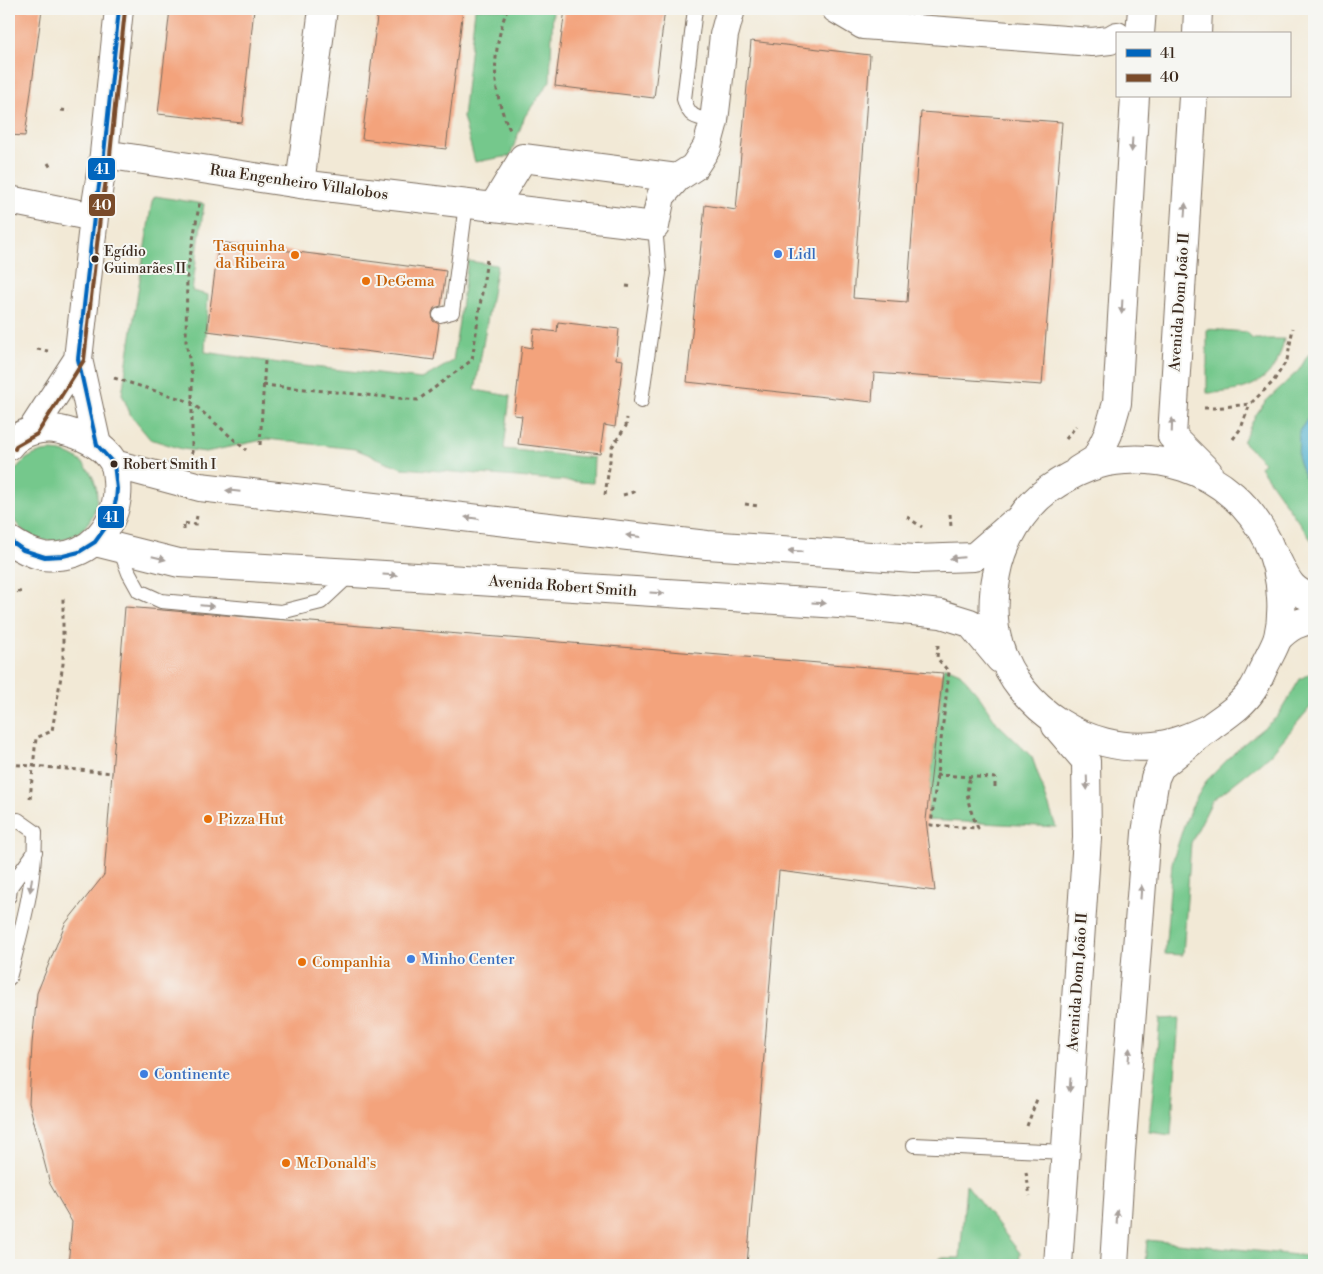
<svg xmlns="http://www.w3.org/2000/svg" width="1323" height="1274" font-family="'Libre Bodoni',serif">
  <style>
    .green { fill: #74c88c; stroke: #587955 }
    .water { fill: #4fb0ce; stroke: #456d76 }
    .building { fill: #f3a37b }
    .lines { fill: none; stroke-linecap: round; stroke-linejoin: round }
    .lane-casing { stroke: #7b6d5e; stroke-width: 16 }
    .street-casing { stroke: #7b6d5e; stroke-width: 30 }
    .secondary-casing { stroke: #7b6d5e; stroke-width: 30 }
    .path { stroke: #7b6d5e; stroke-width: 3; stroke-dasharray: 4 4; stroke-linecap: butt }
    .lane { stroke: #fff; stroke-width: 14 }
    .street { stroke: #fff; stroke-width: 28 }
    .secondary { stroke: #fff; stroke-width: 28 }
    .bus-1-casing { stroke: #f6f6f2; stroke-width: 8 }
    .bus-2-casing { stroke: #f6f6f2; stroke-width: 8 }
    .bus-1 { stroke: #0065bd; stroke-width: 4 }
    .bus-2 { stroke: #7a4b2a; stroke-width: 4 }
    .oneway { fill: #a79f9a }
    .shop-dot { fill: #3f7fe0; stroke: #f6f6f2; stroke-width: 2 }
    .food-dot { fill: #e8710a; stroke: #f6f6f2; stroke-width: 2 }
    .bus-dot { fill: #3b2a1e; stroke: #f6f6f2; stroke-width: 2 }
    .labels { text-anchor: middle; stroke-width: 4; stroke-linejoin: round; paint-order: stroke }
    .bus-label { font-size: 14px; fill: #3b2a1e; stroke: #f6f6f2; text-anchor: start }
    .street-label { font-size: 15px; fill: #3b2a1e; stroke: #f6f6f2 }
    .food-label { font-size: 15px; fill: #c56008; stroke: #f6f6f2; text-anchor: start }
    .shop-label { font-size: 15px; fill: #366cbe; stroke: #f6f6f2; text-anchor: start }
    .line-badge { stroke: #f6f6f2; stroke-width: 2 }
    .badge-label { font-size: 14px; text-anchor: middle; font-weight: bold; fill: #fff }
  </style>
  <rect width="100%" height="100%" fill="#f6f6f2"/>
  <filter id="ink" filterUnits="userSpaceOnUse"><feTurbulence type="fractalNoise" baseFrequency=".02" numOctaves="2"/><feDisplacementMap in="SourceGraphic" scale="10" xChannelSelector="R" yChannelSelector="G"/><feConvolveMatrix kernelMatrix="1 2 1 2 8 2 1 2 1" color-interpolation-filters="sRGB"/></filter>
  <filter id="wash" filterUnits="userSpaceOnUse"><feTurbulence type="fractalNoise" baseFrequency=".0096" numOctaves="4" result="noise"/><feDisplacementMap in="SourceGraphic" scale="20" xChannelSelector="R" yChannelSelector="G"/><feGaussianBlur stdDeviation="1.12" result="paint"/><feColorMatrix in="noise" values="0 0 0 0 0 0 0 0 0 0 0 0 0 0 0 0 0 1.4 0 .05"/><feComposite in="paint" operator="in"/></filter>
  <g filter="url(#wash)">
    <rect width="100%" height="100%" fill="#f2e9d6"/>
    <!-- green -->
    <path class="green" d="M475,9H553L550,81L525,116L510,156L475,162L463,117Z
      M155,196L204,204L192,291L208,295L205,352L286,364L422,379L453,361L468,261L497,265L475,390L510,396L504,449L594,458L593,483L402,468L355,449L267,439L206,452L182,449L150,439L131,416L122,394L152,201Z
      M1207,329L1247,332L1252,339H1284C1277,381 1248,393 1207,393Z
      M1314,352V544L1260,467L1264,462L1243,442L1255,416L1265,402L1299,370L1308,355Z
      M7 496a45 45 0 1 1 90 0a45 45 0 1 1-90 0Z
      M944,666L960,673L977,693L997,723L1032,757L1056,827L926,820Z
      M1314,671V703L1270,755L1212,801L1191,843L1183,955L1165,954L1172,863L1184,825L1194,802L1207,780L1241,746L1277,717L1300,679Z
      M1179,1018L1171,1135L1149,1132L1160,1019Z
      M966,1184L1020,1253L1019,1265H940V1258H960Z
      M1147,1240L1307,1256L1314,1250V1265H1145Z"/>
    <!-- water -->
    <path class="water" d="M1314,410V493L1307,484L1298,460L1299,431Z"/>
    <g id="blocks">
      <!-- building -->
      <path class="building" d="M9,9H42L25,136L9,135Z
        M170,9H254L242,123L158,114Z
        M378,9H463L446,149L362,139Z
        M565,9H665L654,98L555,86Z
        M751,41L870,55L853,298L907,302L921,112L1062,122L1042,385L874,373L872,402L687,382L705,205L736,210Z
        M219,242L446,271L441,306L434,308L432,313L433,321L439,324L434,360L207,331Z
        M558,322L619,329L616,359L623,360L615,427L604,425L600,454L518,444L522,416L514,415L522,346L532,348L534,329L557,332Z
        M125,607L943,673L926,820L935,891L779,871L747,1265H68L72,1222L50,1184L29,1103L32,1044L37,993L65,924L104,875Z"/>
    </g>
  </g>
  <g filter="url(#ink)">
    <use href="#blocks" fill-opacity="0" stroke="#7b6d5e" stroke-width="1"/>
    <g class="lines">
      <defs>
        <path id="lane" d="M695,9L684,99C689,118 696,118 714,121
          M440,315L452,312L466,204
          M641,401L659,273L655,226
          M119,547L129,573L139,591L161,601L281,612L321,602L352,573
          M9,823L18,820L35,832C35,885 22,927 9,978
          M9,896L10,887L35,852
          M914,1145L1066,1152"/>
        <path id="street" d="M836,9L863,25L1092,42L1110,40L1117,36
          M104,154L300,184L655,226L661,196L677,178L694,167L707,147L714,121L724,35L731,9
          M300,184L323,9
          M9,200L94,217
          M493,207L523,158L677,178
          M32,430L78,359
          M97,445L78,359L94,217L104,154L119,9
          M1275,556C1286,577 1289,592 1314,598
          M1278,638C1289,627 1299,621 1314,620"/>
        <path id="secondary" d="M1140,34L1142,9
          M1197,34L1198,9
          M1193,96L1172,436L1208,472
          M9,446C20,431 43,426 60,430C80,434 103,444 114,463C117,470 118,489 117,497C113,528 90,554 58,556C53,556 48,557 43,556C30,553 20,548 9,540
          M114,464L200,487L707,545L915,559L974,557L1012,524
          M1078,470L1096,459L1108,434L1117,403L1135,96
          M95,542L179,563L353,573L855,605L941,614L970,623L1000,659
          M1056,726L1086,761L1087,838L1058,1265
          M1114,1265L1121,1152L1146,833L1155,778L1160,767C1176,754 1193,740 1209,728C1225,716 1242,706 1253,689C1257,683 1260,675 1264,667C1268,658 1275,647 1278,637C1281,624 1282,611 1281,598C1278,515 1208,454 1125,460C1097,461 1072,473 1049,489C1022,509 1003,541 997,574C992,598 992,622 999,646C1019,710 1088,753 1154,746C1174,744 1192,736 1209,728"/>
      </defs>
      <!-- lane casing -->
      <use href="#lane" class="lane-casing"/>
      <!-- street casing -->
      <use href="#street" class="street-casing"/>
      <!-- secondary casing -->
      <use href="#secondary" class="secondary-casing"/>
      <!-- path -->
      <path class="path" d="M507,9C492,52 490,91 511,132
        M61,110L69,111
        M48,163L51,168
        M626,286L633,287
        M37,349L48,351
        M114,378L191,402L246,450
        M263,385L418,400L472,360L487,259
        M1204,408H1214L1250,404L1273,382L1287,360L1293,328
        M1066,439L1076,426
        M1233,439L1241,428L1250,404
        M260,445L265,361
        M192,454V375L186,342L187,274L200,200
        M605,495L612,447L626,426L627,418
        M623,495L637,491
        M745,504L758,506
        M950,514L951,527
        M907,517L922,527
        M184,530V523L195,525L197,516
        M9,591L22,592
        M938,645L937,658L949,672L931,825L978,828C970,810 964,796 970,777
        M9,764L113,773
        M936,775L995,778V791
        M30,799L36,738L52,731L63,664V596
        M1027,1126L1037,1099
        M1026,1172L1030,1196"/>
      <!-- lane -->
      <use href="#lane" class="lane"/>
      <!-- street -->
      <use href="#street" class="street"/>
      <!-- secondary -->
      <use href="#secondary" class="secondary"/>
      <defs>
        <path id="bus-1" d="M9,540L23,550L45,557L63,556L79,552L95,542L110,521L116,500L117,489L114,464L97,445L78,359L94,217L104,154L119,9"/>
        <path id="bus-2" d="M15,449L16,446L37,434L84,360L100,218L110,155L125,10"/>
      </defs>
      <!-- bus-1 casing -->
      <use href="#bus-1" class="bus-1-casing"/>
      <!-- bus-2 casing -->
      <use href="#bus-2" class="bus-2-casing"/>
      <!-- bus-1 -->
      <use href="#bus-1" class="bus-1"/>
      <!-- bus-2 -->
      <use href="#bus-2" class="bus-2"/>
    </g>
    <!-- one-way arrows -->
    <defs><path id="oneway-solid" d="M-6-.8H1V-3.2L6.5 0L1 3.2V.8H-6Z" transform="scale(1.25)"/></defs>
    <g class="oneway">
      <use href="#oneway-solid" transform="translate(1132 145) rotate(93)"/>
      <use href="#oneway-solid" transform="translate(1185 210) rotate(-86)"/>
      <use href="#oneway-solid" transform="translate(1122 307) rotate(93)"/>
      <use href="#oneway-solid" transform="translate(1172 425) rotate(-88)"/>
      <use href="#oneway-solid" transform="translate(233 491) rotate(-174)"/>
      <use href="#oneway-solid" transform="translate(472 518) rotate(-173)"/>
      <use href="#oneway-solid" transform="translate(633 536) rotate(-173)"/>
      <use href="#oneway-solid" transform="translate(795 551) rotate(-176)"/>
      <use href="#oneway-solid" transform="translate(159 558) rotate(14)"/>
      <use href="#oneway-solid" transform="translate(957 558) rotate(175)"/>
      <use href="#oneway-solid" transform="translate(390 575) rotate(4)"/>
      <use href="#oneway-solid" transform="translate(657 593) rotate(4)"/>
      <use href="#oneway-solid" transform="translate(819 603) rotate(4)"/>
      <use href="#oneway-solid" transform="translate(207 606) rotate(5)"/>
      <use href="#oneway-solid" transform="translate(1087 783) rotate(88)"/>
      <use href="#oneway-solid" transform="translate(31 885) rotate(98)"/>
      <use href="#oneway-solid" transform="translate(1141 892) rotate(-86)"/>
      <use href="#oneway-solid" transform="translate(1129 1055) rotate(-85)"/>
      <use href="#oneway-solid" transform="translate(1070 1085) rotate(94)"/>
      <use href="#oneway-solid" transform="translate(1117 1217) rotate(-87)"/>
    </g>
  </g>
  <!-- markers -->
  <g class="shop-dot">
    <circle cx="778" cy="254" r="5"/>
    <circle cx="411" cy="959" r="5"/>
    <circle cx="144" cy="1074" r="5"/>
  </g>
  <g class="food-dot">
    <circle cx="295" cy="255" r="5"/>
    <circle cx="366" cy="281" r="5"/>
    <circle cx="208" cy="819" r="5"/>
    <circle cx="302" cy="962" r="5"/>
    <circle cx="286" cy="1163" r="5"/>
  </g>
  <g class="bus-dot">
    <circle cx="95" cy="259" r="4.5"/>
    <circle cx="114" cy="464" r="4.5"/>
  </g>
  <g class="labels">
    <!-- bus labels -->
    <g class="bus-label">
      <text x="104" y="256">Egídio<tspan x="104" dy="17">Guimarães II</tspan></text>
      <text x="123" y="469">Robert Smith I</text>
    </g>
    <!-- street labels -->
    <g class="street-label">
      <text transform="translate(299 182) rotate(8)" y="5">Rua Engenheiro Villalobos</text>
      <text transform="translate(1179 302) rotate(-86)" y="5">Avenida Dom João II</text>
      <text transform="translate(563 586) rotate(4)" y="5">Avenida Robert Smith</text>
      <text transform="translate(1077 982) rotate(-86)" y="5">Avenida Dom João II</text>
    </g>
    <!-- food labels -->
    <g class="food-label">
      <text x="285" y="251" text-anchor="end">Tasquinha<tspan x="285" dy="17">da Ribeira</tspan></text>
      <text x="376" y="286">DeGema</text>
      <text x="218" y="824">Pizza Hut</text>
      <text x="312" y="967">Companhia</text>
      <text x="296" y="1168">McDonald's</text>
    </g>
    <!-- shop labels -->
    <g class="shop-label">
      <text x="788" y="259">Lidl</text>
      <text x="421" y="964">Minho Center</text>
      <text x="154" y="1079">Continente</text>
    </g>
  </g>
  <g class="line-badge">
    <rect x="87" y="157" width="29" height="24" rx="5" fill="#0065bd"/>
    <rect x="88" y="193" width="28" height="24" rx="5" fill="#7a4b2a"/>
    <rect x="97" y="505" width="28" height="24" rx="5" fill="#0065bd"/>
  </g>
  <g class="badge-label">
    <text x="102" y="174">41</text>
    <text x="102" y="210">40</text>
    <text x="111" y="522">41</text>
  </g>
  <!-- margin -->
  <rect width="1323" height="1274" fill="none" stroke="#f6f6f2" stroke-width="30"/>
  <!-- legend -->
  <rect x="1116" y="32" width="175" height="65" fill="#f6f6f2" stroke="#aba49d"/>
  <rect x="1126" y="49" width="25" height="8" fill="#0065bd" stroke="#aba49d"/>
  <text x="1160" y="58" font-size="15" fill="#3b2a1e">41</text>
  <rect x="1126" y="74" width="25" height="8" fill="#7a4b2a" stroke="#aba49d"/>
  <text x="1160" y="82" font-size="15" fill="#3b2a1e">40</text>
</svg>
